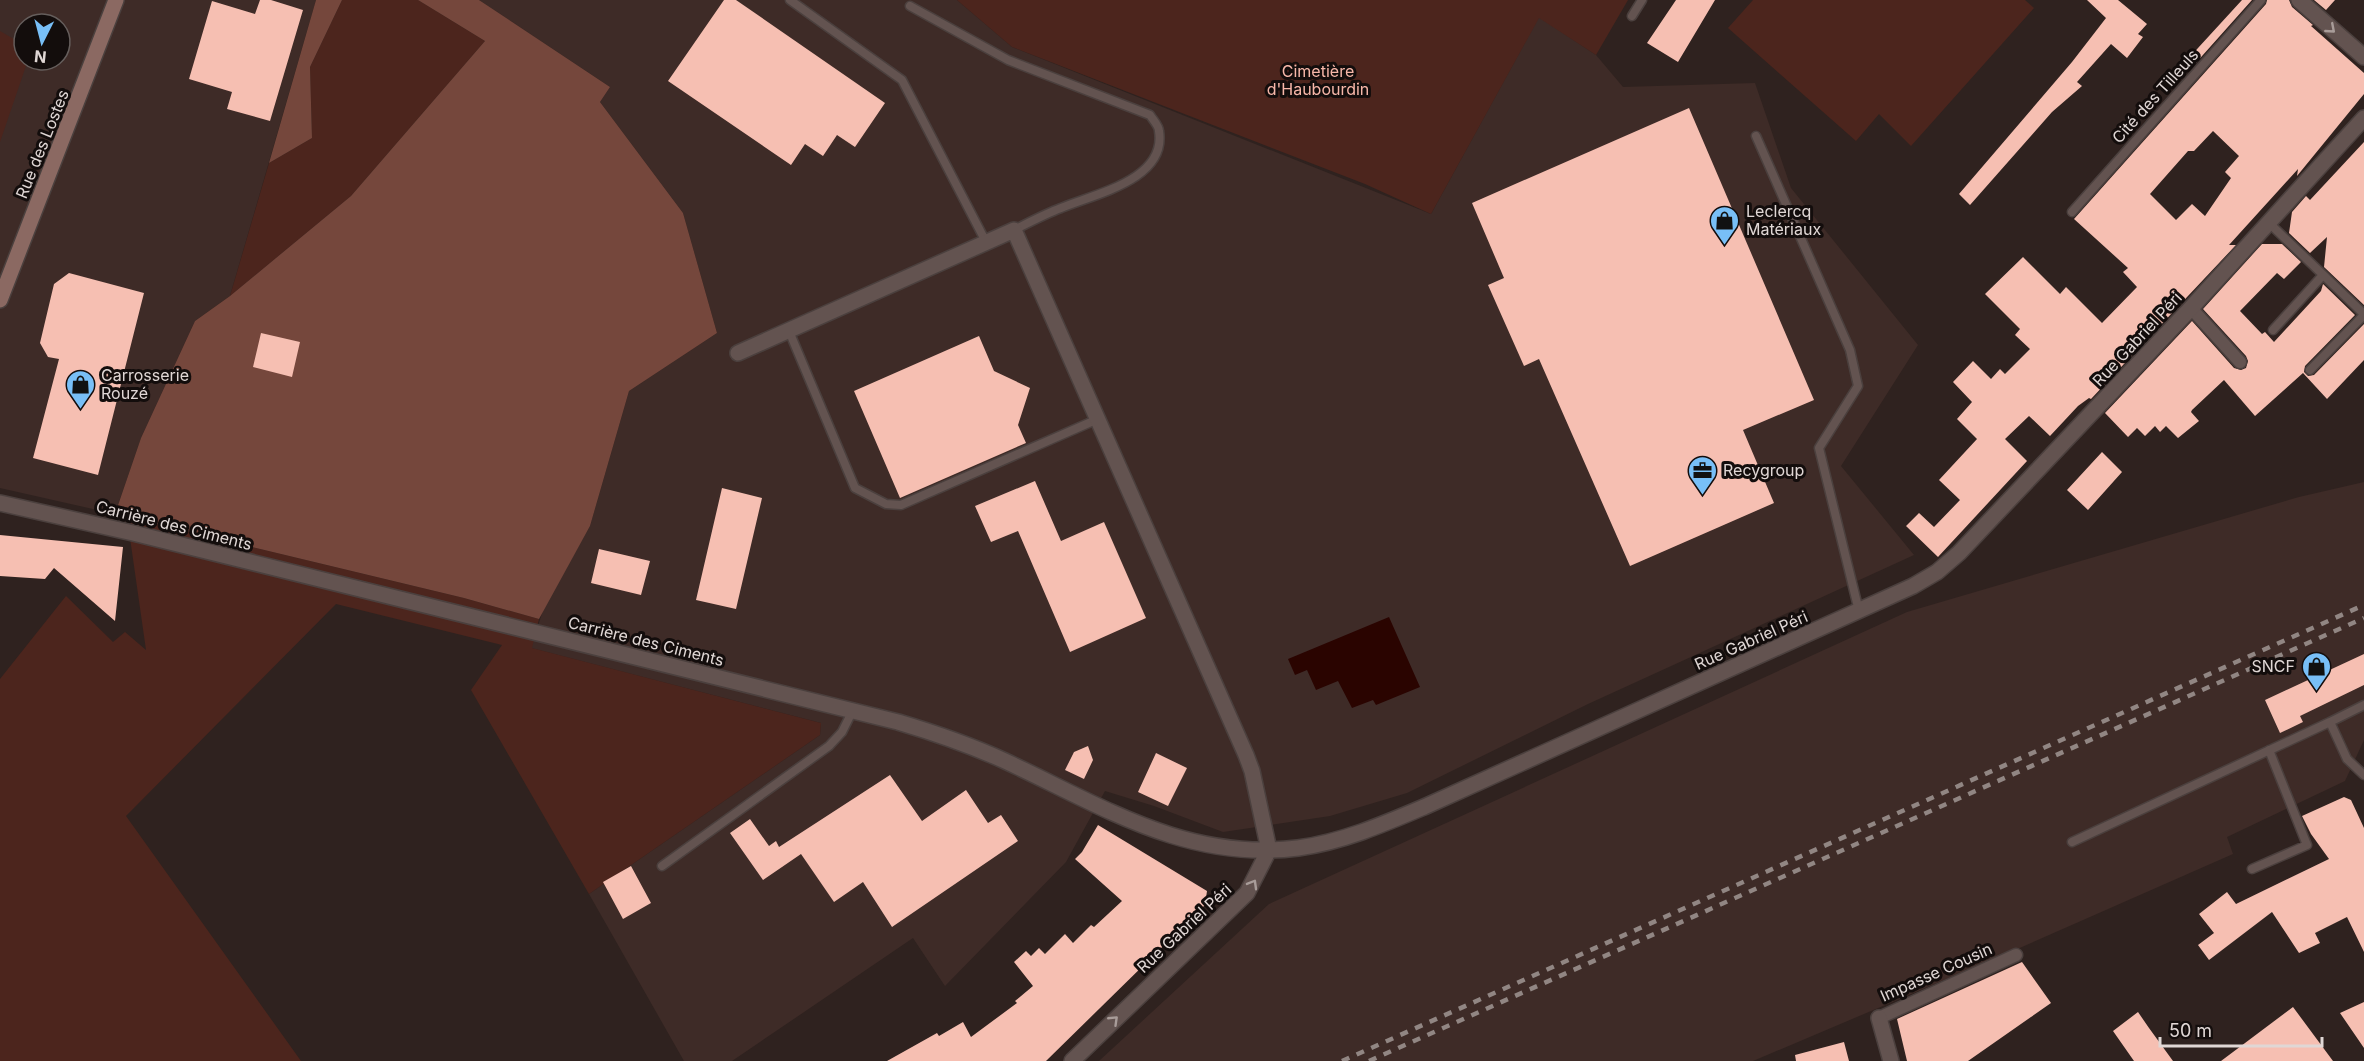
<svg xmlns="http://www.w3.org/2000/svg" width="2364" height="1061" font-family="Inter,sans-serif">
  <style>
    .built { fill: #3e2b27; fill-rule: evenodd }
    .green { fill: #4c251d }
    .forest { fill: #75473c }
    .water { fill: #2a0400 }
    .building { fill: #f6bfb2; fill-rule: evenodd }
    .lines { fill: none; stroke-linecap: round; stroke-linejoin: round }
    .service-casing { stroke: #4b403e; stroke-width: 11 }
    .pedestrian-casing { stroke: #4b403e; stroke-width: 15 }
    .minor-casing { stroke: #4b403e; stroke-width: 18 }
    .tertiary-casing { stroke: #4b403e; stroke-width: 18 }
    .secondary-casing { stroke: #4b403e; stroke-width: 18 }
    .service { stroke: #635350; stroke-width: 8 }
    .pedestrian { stroke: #635350; stroke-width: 12 }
    .minor { stroke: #635350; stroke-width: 15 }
    .tertiary { stroke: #635350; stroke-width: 15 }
    .secondary { stroke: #8b6962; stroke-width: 15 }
    .rail { stroke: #918683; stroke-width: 4.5; stroke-dasharray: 8 8; stroke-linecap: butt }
    .oneway { stroke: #a89c99 }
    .labels { text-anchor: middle; stroke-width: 6; stroke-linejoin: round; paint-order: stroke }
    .park-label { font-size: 16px; fill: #f7b7a9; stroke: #130d0c }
    .street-label { font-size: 16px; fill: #e0d7d5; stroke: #130d0c }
    .poi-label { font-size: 16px; fill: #e0d7d5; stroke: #130d0c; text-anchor: start }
  </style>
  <rect width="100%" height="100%" fill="#2f221f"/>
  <!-- built -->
  <path class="built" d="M0,0H316L230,296L195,321L141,438L115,514L0,488ZM24,24H60V60H24Z
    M479,0H957L1012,47L1431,214L1539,17L1596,55L1623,87L1755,83L1791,188L1918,345L1841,466L1914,555L1588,704L1407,793L1330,816L1223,832L1154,806L1105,791L1066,862L945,986L913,938L732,1061H684L589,894L820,735L821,723L531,648L544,607L590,526L629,391L717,333L683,213L600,102L610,87Z
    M2364,482V740L2345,781L2227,837L2233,854L2015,950L1753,1061H1099L1269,904L1907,612L2299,497Z"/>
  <!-- green -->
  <path class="green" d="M342,0H418L485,41L351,196L230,296L269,163L312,138L310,67Z
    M957,0H1628L1596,55L1539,18L1431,214L1365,184L1012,47Z
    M1753,0H2025L2034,8L1911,146L1879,114L1856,141L1728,28Z
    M0,31L24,45V60H28L0,142Z
    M127,517L464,598L539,619L532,648L821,723L820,735L589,894L471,690L502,645L336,604L126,816L301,1061H0V679L66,596L113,642L125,632L146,650Z"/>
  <!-- forest -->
  <path class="forest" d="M316,0H342L310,67L312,138L269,163Z
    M418,0H479L610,87L600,102L683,213L717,333L629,391L590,526L539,619L464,598L115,514L141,438L195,321L230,296L351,196L485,41Z"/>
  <!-- water -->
  <path class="water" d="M1389,617L1420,687L1376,705L1373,700L1352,708L1338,681L1316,690L1307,670L1295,675L1288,659Z"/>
  <!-- building -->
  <path class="building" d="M260,0H271L303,10L270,121L227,109L232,92L189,79L212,1L255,14Z
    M724,0H736L885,103L855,147L837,135L823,156L805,144L791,165L668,81Z
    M1676,0H1715L1678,62L1647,43Z
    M2087,0H2118L2147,24L2138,34L2143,37L2127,58L2111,44L2077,82L2082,86L2052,112L1970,205L1959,194L2072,62L2106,18Z
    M2242,0H2252L2194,65L2187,60Z
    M2267,0H2289L2292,7L2313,25L2311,26L2364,73V94L2297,176L2298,169L2229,245H2236L2091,399L2089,398L2078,406L2050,436L2029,416L2005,439L2027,461L1938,557L1906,526L1919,513L1934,527L1960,500L1939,480L1977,439L1957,419L1972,402L1953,382L1973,361L1991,379L2000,369L2005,374L2030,349L2015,335L2020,329L1985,294L2023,257L2060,294L2066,287L2102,323L2137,287L2123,272L2128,268L2074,219L2266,4ZM2213,131L2239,156L2225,172L2231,178L2205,216L2192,204L2176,220L2150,194L2188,151H2194Z
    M2314,0H2335L2326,10Z
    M1689,108L1814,400L1743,430L1774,503L1630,566L1539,359L1524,366L1488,285L1504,278L1472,203Z
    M2364,142V305L2324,267L2327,237L2310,253L2289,233L2292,212L2306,196L2310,200Z
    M2262,244H2282L2301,262L2284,279L2277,273L2240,311L2262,334L2265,332L2274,342L2321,291L2323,284L2355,315L2305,366L2304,372L2308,376L2314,375L2364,324V360L2327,399L2303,373L2255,416L2224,380L2192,410L2191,412L2199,421L2178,438L2166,426L2160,432L2155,426L2145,436L2137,428L2128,437L2105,413L2192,321L2234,368L2241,370L2246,368L2248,361L2246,356L2203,309Z
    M69,273L144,293L98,475L33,458L59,359L48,357L40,343L54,284Z
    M261,333L300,342L292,377L253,367Z
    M979,336L994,371L1030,388L1018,425L1026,443L900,498L854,391Z
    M2102,452L2122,472L2088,510L2067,490Z
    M1035,481L1061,541L1104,522L1146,618L1070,652L1018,531L991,542L975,506Z
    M722,488L762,498L736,609L696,600Z
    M0,535L123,547L115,621L54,568L45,579L0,576Z
    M599,549L650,561L641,595L591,583Z
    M2364,654V685L2300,716L2303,722L2280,733L2265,700Z
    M1088,746L1093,760L1084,779L1065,770L1074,752Z
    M1156,753L1187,768L1168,806L1138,792Z
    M890,775L922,821L966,790L988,823L1001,815L1018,841L892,927L863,882L834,902L801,854L763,880L730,833L750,819L769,846L776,841L779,847Z
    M2344,797L2351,800L2364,828V952L2347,917L2315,933L2320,943L2299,953L2272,912L2209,960L2198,945L2214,933L2199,914L2227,892L2236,904L2329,859L2311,834L2302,816Z
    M1098,825L1207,891L1205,905L1046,1061H887L937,1033L939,1036L963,1022L971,1037L1017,1003L1015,1001L1033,986L1014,962L1026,951L1031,956L1039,948L1045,954L1065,934L1073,943L1091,925L1094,927L1122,901L1075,859L1082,852Z
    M631,866L651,903L623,919L603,882Z
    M2022,962L2051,1003L1968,1061H1907L1897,1019Z
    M2364,1002V1048L2340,1013Z
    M2293,1007L2333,1061H2221Z
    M2138,1012L2149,1028L2173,1061H2134L2113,1031Z
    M1844,1042L1849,1061H1796L1795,1055Z"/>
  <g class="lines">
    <defs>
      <path id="service" d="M790,0L902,80L986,242
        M910,6L1008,60L1150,115C1153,120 1159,126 1159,131C1167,180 1094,194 1061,208C1045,214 1030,222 1014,230
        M1632,16L1642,0
        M1756,136L1850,350L1858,386L1819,448L1859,611
        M2072,212L2261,0
        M2268,222L2364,314
        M2273,330L2323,275
        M789,331L855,488L886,504L901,505L1098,419
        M2310,370L2364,315
        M2364,705L2330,722L2347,759L2364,775
        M2072,842L2330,722
        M662,866L829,746L842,732L853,710
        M2252,869L2307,845L2269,750"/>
      <path id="pedestrian" d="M2191,308L2240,362
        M1879,1018L2016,955"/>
      <path id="minor" d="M738,353L1014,230L1246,755L1252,771L1269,850
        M0,503L133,533L898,722C935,733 970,745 1005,761C1102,806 1187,862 1298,848C1342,842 1384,824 1424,807L1913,586L1937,572L1959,553L2191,308L2364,118
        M1879,1018L1891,1061
        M1072,1061L1247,893L1269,850"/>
      <path id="tertiary" d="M2299,0L2364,57"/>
      <path id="secondary" d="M0,300L116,0"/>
    </defs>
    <!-- service casing -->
    <use href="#service" class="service-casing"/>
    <!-- pedestrian casing -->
    <use href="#pedestrian" class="pedestrian-casing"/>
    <!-- minor casing -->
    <use href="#minor" class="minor-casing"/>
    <!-- tertiary casing -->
    <use href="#tertiary" class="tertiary-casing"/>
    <!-- secondary casing -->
    <use href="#secondary" class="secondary-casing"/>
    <!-- service -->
    <use href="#service" class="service"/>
    <!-- pedestrian -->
    <use href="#pedestrian" class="pedestrian"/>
    <!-- minor -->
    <use href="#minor" class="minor"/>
    <!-- tertiary -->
    <use href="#tertiary" class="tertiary"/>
    <!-- secondary -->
    <use href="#secondary" class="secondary"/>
    <!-- rail -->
    <path class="rail" d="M1342,1061L2364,605
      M1369,1061L2364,618"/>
  </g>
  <!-- one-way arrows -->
  <defs><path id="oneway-chevron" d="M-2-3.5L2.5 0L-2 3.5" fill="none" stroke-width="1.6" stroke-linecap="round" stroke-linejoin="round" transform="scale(1.5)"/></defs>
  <g class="oneway">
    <use href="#oneway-chevron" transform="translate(2331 29) rotate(41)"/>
    <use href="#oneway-chevron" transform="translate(1253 884) rotate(-60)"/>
    <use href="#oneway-chevron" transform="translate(1114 1020) rotate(-44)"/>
  </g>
  <!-- icons -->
  <defs>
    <symbol id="shop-pin" viewBox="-11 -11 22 30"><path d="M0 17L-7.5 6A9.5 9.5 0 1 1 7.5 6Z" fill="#78bff7" stroke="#130d0c"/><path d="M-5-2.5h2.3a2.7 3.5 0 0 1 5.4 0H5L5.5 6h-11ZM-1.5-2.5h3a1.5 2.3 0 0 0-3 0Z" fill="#111"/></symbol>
    <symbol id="office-pin" viewBox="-11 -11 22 30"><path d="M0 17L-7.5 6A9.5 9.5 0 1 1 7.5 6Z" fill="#78bff7" stroke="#130d0c"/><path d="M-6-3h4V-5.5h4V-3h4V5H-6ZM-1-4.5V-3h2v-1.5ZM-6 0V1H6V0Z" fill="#111"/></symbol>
  </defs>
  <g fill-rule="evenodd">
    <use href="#shop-pin" x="1708" y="204" width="33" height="45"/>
    <use href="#shop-pin" x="64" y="368" width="33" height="45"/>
    <use href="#office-pin" x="1686" y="454" width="33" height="45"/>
    <use href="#shop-pin" x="2300" y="650" width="33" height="45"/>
  </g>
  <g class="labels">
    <!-- park labels -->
    <g class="park-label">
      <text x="1318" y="77">Cimetière<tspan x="1318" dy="18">d'Haubourdin</tspan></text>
    </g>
    <!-- street labels -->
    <g class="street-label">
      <text transform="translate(2155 96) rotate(-48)" y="6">Cité des Tilleuls</text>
      <text transform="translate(42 144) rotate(-68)" y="6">Rue des Lostes</text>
      <text transform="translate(2137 339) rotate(-47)" y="6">Rue Gabriel Péri</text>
      <text transform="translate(174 525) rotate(14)" y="6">Carrière des Ciments</text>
      <text transform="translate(1751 640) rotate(-24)" y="6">Rue Gabriel Péri</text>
      <text transform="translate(646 641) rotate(14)" y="6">Carrière des Ciments</text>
      <text transform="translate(1184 928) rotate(-43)" y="6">Rue Gabriel Péri</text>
      <text transform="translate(1936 972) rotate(-24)" y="6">Impasse Cousin</text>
    </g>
    <!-- poi labels -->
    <g class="poi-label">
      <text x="1746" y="217">Leclercq<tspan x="1746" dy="18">Matériaux</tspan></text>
      <text x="101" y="381">Carrosserie<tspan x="101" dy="18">Rouzé</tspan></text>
      <text x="1723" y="476">Recygroup</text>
      <text x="2295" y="672" text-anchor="end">SNCF</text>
    </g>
  </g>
  <!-- north arrow -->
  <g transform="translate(42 42) rotate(186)"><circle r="28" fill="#130d0c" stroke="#655e5c" stroke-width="1.5"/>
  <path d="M0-4.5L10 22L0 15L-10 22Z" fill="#78bff7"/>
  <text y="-9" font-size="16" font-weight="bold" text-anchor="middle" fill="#e0d7d5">N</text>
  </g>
  <!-- scale -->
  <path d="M2160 1037v9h162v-9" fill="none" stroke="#e0d7d5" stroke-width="3"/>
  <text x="2169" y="1037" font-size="18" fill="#e0d7d5" stroke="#130d0c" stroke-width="4.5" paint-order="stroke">50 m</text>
</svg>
